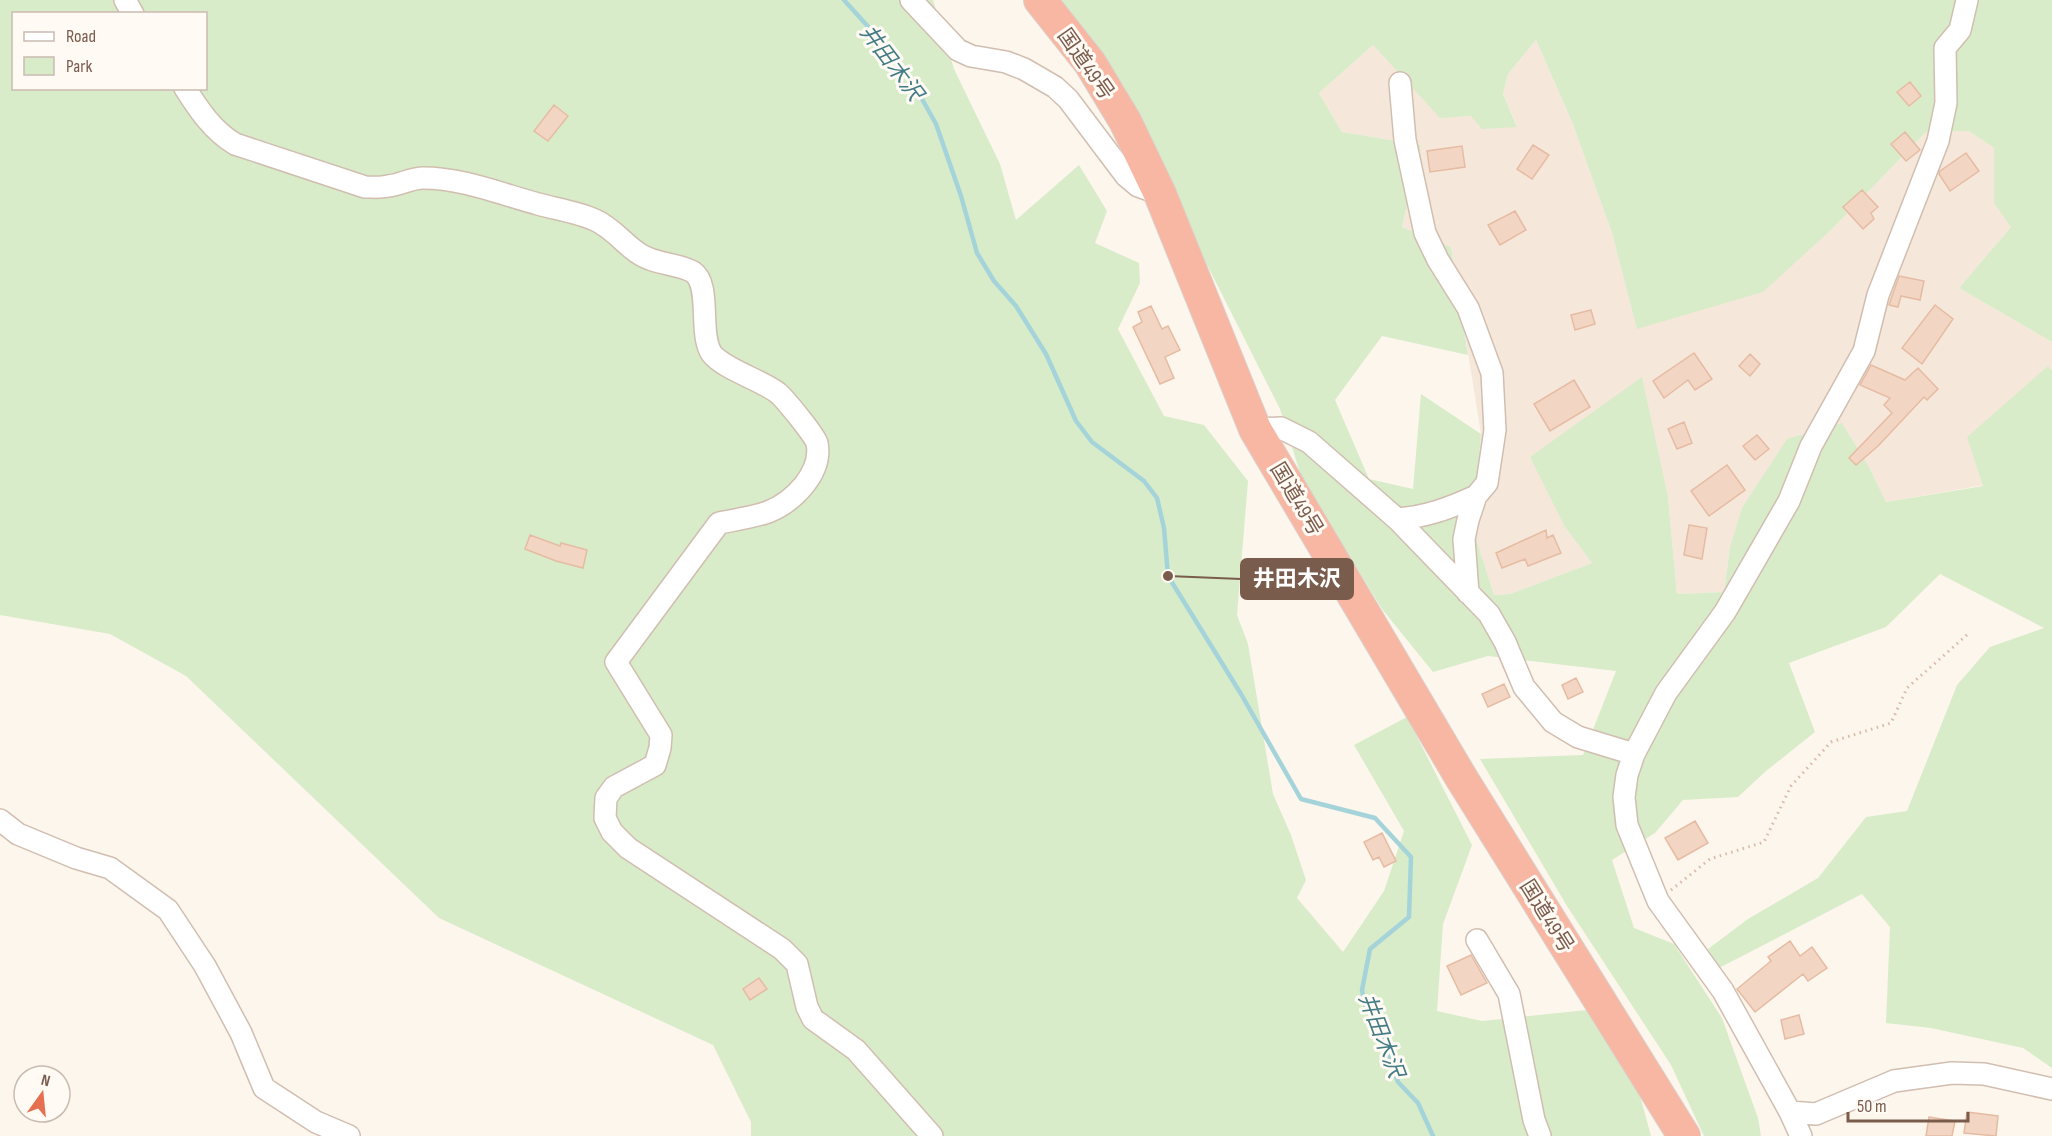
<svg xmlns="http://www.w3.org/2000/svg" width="2052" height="1136" font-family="'Sofia Sans Condensed','Noto Sans JP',sans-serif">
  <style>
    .residential { fill: #f5e8da }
    .green { fill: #d8ecc9; fill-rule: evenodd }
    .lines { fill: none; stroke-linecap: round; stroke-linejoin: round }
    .stream { stroke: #a5d3da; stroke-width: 4.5 }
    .building { fill: #f3d5c3; stroke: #e6bba3; stroke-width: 1.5 }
    .minor-casing { stroke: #d1beb0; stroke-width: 24 }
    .highway-casing { stroke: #dad1cd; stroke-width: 34 }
    .path { stroke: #d9b8a5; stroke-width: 3; stroke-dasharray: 1.5 4.5; stroke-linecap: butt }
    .minor { stroke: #fff; stroke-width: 21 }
    .highway { stroke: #f7b7a3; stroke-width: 32 }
    .labels { text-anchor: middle; stroke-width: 6; stroke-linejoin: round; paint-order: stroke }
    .street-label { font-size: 21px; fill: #7a5c4d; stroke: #fffaf3 }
    .water-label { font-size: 22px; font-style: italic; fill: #437c86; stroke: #fffaf3 }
    .leader { fill: none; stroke: #7a5c4d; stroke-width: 2 }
    .callout-dot { fill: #7a5c4d; stroke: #fffaf3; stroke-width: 2 }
    .callout { fill: #7a5c4d; stroke: #7a5c4d; stroke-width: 2 }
    .callout-label { font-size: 22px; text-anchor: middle; font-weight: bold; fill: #fff }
  </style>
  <rect width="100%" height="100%" fill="#fdf6ec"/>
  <!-- residential -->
  <path class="residential" d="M1536,40L1572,122L1612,233L1637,328L1833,228L1926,132L1969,131L1994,148V199L2011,227L1959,288L2052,342V370L2048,366L1984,485L1886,502L1870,469L1730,547L1724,592L1677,594L1668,497L1565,527L1592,563L1510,594L1494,595L1473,529L1481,434L1451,247L1402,227L1421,145L1342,132L1319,93L1373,45L1440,117L1471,116L1517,126L1503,94L1508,74Z"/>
  <!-- green -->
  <path class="green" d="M0,0H933L954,69L1000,164L1016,220L1079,165L1107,211L1095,243L1139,263L1140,283L1118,329L1164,416L1204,425L1248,481L1237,615L1248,644L1273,794L1291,835L1306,880L1297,898L1343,952L1384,891L1404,831L1354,745L1407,717L1472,845L1443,924L1437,1011L1482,1021L1597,1009L1630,1059L1651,1136H751V1122L713,1045L439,918L186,676L110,634L0,615ZM14,14H206V88H14Z
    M1058,0H2052V342L1959,288L2011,227L1994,203V148L1969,131L1926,132L1833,228L1763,292L1637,329L1612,233L1572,122L1536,40L1508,74L1503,94L1517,127L1482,129L1471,116L1440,118L1373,45L1319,93L1342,132L1421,145L1402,227L1451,247L1468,355L1382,336L1335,400L1369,479L1413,489L1421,394L1481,434L1473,529L1494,595L1510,594L1592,563L1565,527L1530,457L1642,377L1668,497L1677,594L1724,592L1730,547L1742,508L1787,439L1842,423L1870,469L1886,502L1983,486L1967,437L2048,366L2052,370V1068L2023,1048L1931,1028L1886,1023L1890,927L1862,894L1719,968L1708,949L1748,919L1818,878L1866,817L1907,811L1957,685L1990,647L2044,628L1940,574L1886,627L1789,663L1815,732L1766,771L1738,797L1683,800L1655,833L1612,860L1634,928L1674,944L1722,1018L1758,1118L1761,1136H1704L1671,1065L1567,906L1480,759L1583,755L1616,671L1488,656L1433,672L1382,609L1302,479L1280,409L1190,231L1124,86Z"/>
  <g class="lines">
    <!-- stream -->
    <path class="stream" d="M844,0L882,42L912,81L936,124L961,196L977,253L994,281L1016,306L1046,354L1076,421L1092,442L1144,481L1157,498L1164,528L1168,576L1241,694L1301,799L1375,818L1411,857L1409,917L1370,949L1362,990L1365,1005L1376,1022L1398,1082L1418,1103L1433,1136"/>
  </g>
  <!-- building -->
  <path class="building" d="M1910,82L1921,96L1909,106L1897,92Z
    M554,105L568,116L548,141L534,131Z
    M1905,132L1920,150L1906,161L1891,144Z
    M1533,145L1549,155L1532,179L1517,169Z
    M1462,146L1465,167L1430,172L1427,151Z
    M1966,153L1979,171L1950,191L1939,174L1940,171Z
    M1862,190L1878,207L1871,213L1874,219L1863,229L1843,207Z
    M1515,211L1526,230L1500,245L1488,225Z
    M1899,276L1924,281L1920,300L1901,296L1898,307L1889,305Z
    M1935,305L1953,319L1922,364L1902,348Z
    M1151,306L1162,329L1168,326L1180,350L1165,357L1174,378L1160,384L1133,327L1142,322L1138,312Z
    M1591,310L1595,324L1575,330L1571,315Z
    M1694,353L1712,379L1695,390L1688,380L1664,398L1653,381Z
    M1750,354L1760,364L1750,376L1739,366Z
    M1871,365L1905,380L1918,368L1938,389L1927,400L1924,397L1878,446L1856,465L1849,458L1892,413L1884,405L1890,398L1860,385Z
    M1574,380L1590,407L1550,431L1534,404Z
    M1684,422L1692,443L1677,449L1668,429Z
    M1757,435L1769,449L1755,460L1743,446Z
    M1727,465L1745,490L1709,516L1691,491Z
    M1689,525L1707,528L1702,559L1684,555Z
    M1546,530L1547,538L1553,535L1561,553L1528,566L1525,559L1502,568L1496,553Z
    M530,535L560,546L561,543L587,550L583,568L556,561L525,549Z
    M1576,678L1583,692L1568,699L1562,685Z
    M1504,684L1510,697L1488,707L1482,694Z
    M1695,821L1708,843L1678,860L1665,838Z
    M1382,833L1396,861L1384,867L1379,857L1373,860L1364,842Z
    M1790,941L1800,956L1812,947L1827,968L1808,981L1803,974L1755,1012L1737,989L1771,961L1768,957Z
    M1471,955L1487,983L1461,995L1447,966Z
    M759,978L767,989L750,1000L743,989Z
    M1799,1015L1804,1034L1785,1039L1781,1020Z
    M1967,1112L1998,1116L1996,1136L1964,1133Z
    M1929,1117L1955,1121L1952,1136H1926Z"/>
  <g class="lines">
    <defs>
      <path id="minor" d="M125,0L133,14
        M911,0L958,50L971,56L1006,62L1024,69L1055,87L1068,99L1126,176L1138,186L1160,194
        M1400,83L1405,140L1425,233L1438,260L1468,308L1492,373L1495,430L1487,483L1476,496
        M185,88C199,110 213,131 235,144L365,187C373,187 381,188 388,186C400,185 411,178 423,178C462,178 501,194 538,204C556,209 578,212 595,220C613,228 623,243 638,253C655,265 678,263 693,272C712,285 698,335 712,354C724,369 761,380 778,393C785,399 816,437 817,443C823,473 793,502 768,512C755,517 734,520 719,523L616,662L661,735L660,748L655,765L614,787L606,798L605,818L612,832L628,848L782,949L797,964L807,1007L813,1019L856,1050L932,1136
        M1255,429L1281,428L1309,442L1397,519L1489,614L1505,642L1524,687L1553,722L1578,737L1634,754
        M1397,519C1426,517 1450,508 1476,496L1468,520L1464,539L1468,593
        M0,820L18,834L76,858L110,868L168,910L205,966L241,1033L264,1088L316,1122L349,1136
        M1477,940L1509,994L1534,1120L1540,1136
        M1790,1112L1816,1114L1894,1081L1952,1073L1984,1074L2052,1089
        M1801,1136L1790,1112L1723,991L1658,901L1627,825L1624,797L1627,775L1634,754L1666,693L1725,612L1789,501L1811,446L1864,351L1878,295L1938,141L1946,103L1945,48L1960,30L1967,0"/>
      <path id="highway" d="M1040,0L1090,63L1125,121L1160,194L1255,429L1462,779L1684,1136"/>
    </defs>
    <!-- minor casing -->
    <use href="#minor" class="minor-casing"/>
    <!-- highway casing -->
    <use href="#highway" class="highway-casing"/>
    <!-- path -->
    <path class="path" d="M1671,890L1710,859L1764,842L1791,786L1831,742L1891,723L1907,688L1968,634"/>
    <!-- minor -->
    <use href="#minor" class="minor"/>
    <!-- highway -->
    <use href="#highway" class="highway"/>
  </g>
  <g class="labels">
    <!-- street labels -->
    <g class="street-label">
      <text transform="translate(1086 64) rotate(55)" y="7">国道49号</text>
      <text transform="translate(1297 499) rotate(59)" y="7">国道49号</text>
      <text transform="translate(1547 916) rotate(58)" y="7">国道49号</text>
    </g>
    <!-- water labels -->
    <g class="water-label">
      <text transform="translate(892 62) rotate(53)" y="8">井田木沢</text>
      <text transform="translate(1382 1035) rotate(69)" y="8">井田木沢</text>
    </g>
  </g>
  <!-- callouts -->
  <path class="leader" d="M1168 576L1241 579"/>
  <circle class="callout-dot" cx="1168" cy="576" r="6"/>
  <rect class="callout" x="1241" y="559" width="112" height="40" rx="6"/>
  <g class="callout-label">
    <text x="1297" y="586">井田木沢</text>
  </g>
  <!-- legend -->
  <rect x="12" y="12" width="195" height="78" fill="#fffaf3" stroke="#cabbb1" stroke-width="1.5"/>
  <rect x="24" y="32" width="30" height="9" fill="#ffffff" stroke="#cabbb1" stroke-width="1.5"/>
  <text x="66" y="42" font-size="18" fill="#7a5c4d">Road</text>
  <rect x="24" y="57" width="30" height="18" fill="#d8ecc9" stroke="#cabbb1" stroke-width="1.5"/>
  <text x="66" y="72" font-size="18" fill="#7a5c4d">Park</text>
  <!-- north arrow -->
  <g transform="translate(42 1094) rotate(15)"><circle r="28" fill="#fffaf3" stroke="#cabbb1" stroke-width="1.5"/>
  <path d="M0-4.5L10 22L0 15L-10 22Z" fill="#e76f51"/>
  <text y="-9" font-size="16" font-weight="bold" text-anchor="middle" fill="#7a5c4d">N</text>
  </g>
  <!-- scale -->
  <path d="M1848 1112v9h120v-9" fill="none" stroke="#7a5c4d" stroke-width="3"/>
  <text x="1857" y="1112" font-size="18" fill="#7a5c4d" stroke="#fffaf3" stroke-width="4.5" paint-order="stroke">50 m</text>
</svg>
